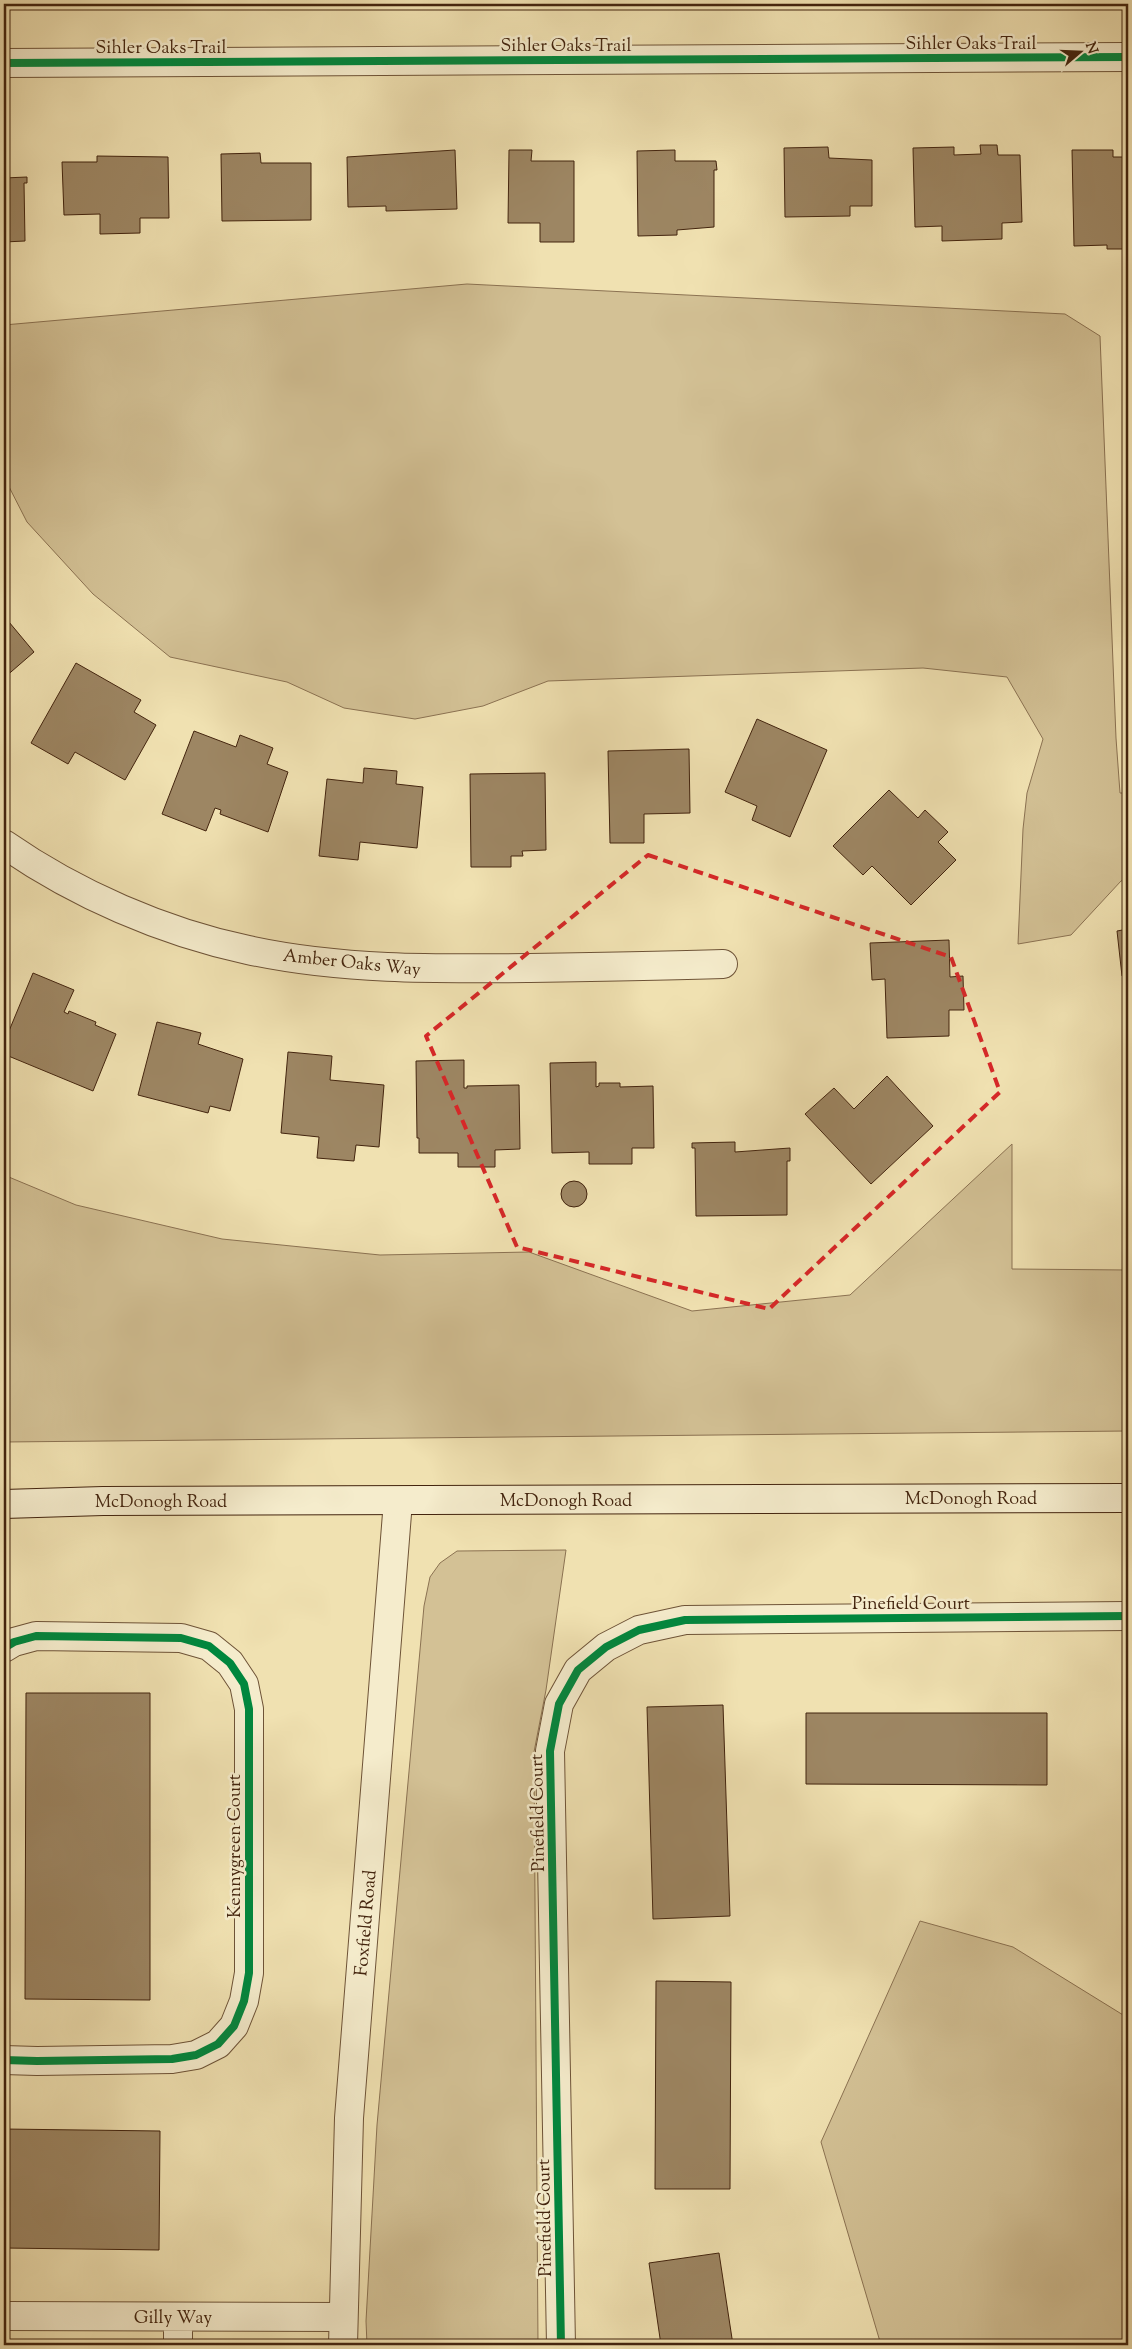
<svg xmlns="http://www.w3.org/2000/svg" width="1132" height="2349" font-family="'Sorts Mill Goudy',serif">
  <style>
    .green { fill: #d3c195; stroke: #8b7252 }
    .building { fill: #9d8663; stroke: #43240e }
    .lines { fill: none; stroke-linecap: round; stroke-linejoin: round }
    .minor-casing { stroke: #6e5337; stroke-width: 30 }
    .secondary-casing { stroke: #43240e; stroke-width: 30 }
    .minor { stroke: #f5eccc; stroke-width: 28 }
    .secondary { stroke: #f5eccc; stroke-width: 28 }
    .cycleway-casing { stroke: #f5eccc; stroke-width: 11 }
    .cycleway { stroke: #00873e; stroke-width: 8 }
    .marked { fill: none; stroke: #d62828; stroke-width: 4; stroke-dasharray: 10 6; stroke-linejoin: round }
    .labels { text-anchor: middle; stroke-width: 5; stroke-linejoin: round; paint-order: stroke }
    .street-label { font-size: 18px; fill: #43240e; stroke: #f5eccc }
  </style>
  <rect width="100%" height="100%" fill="#f0e1b1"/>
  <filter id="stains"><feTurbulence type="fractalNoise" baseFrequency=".004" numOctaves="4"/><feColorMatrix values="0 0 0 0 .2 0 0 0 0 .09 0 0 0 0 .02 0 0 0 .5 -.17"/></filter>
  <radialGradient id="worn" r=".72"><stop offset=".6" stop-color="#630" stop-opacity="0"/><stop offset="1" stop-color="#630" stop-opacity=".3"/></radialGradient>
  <!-- green -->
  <path class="green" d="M467,284L1065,314L1100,336L1116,738L1120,793H1128V878L1121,881L1071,935L1018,944L1023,829L1027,793L1043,739L1007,677L923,668L548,681L483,706L415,719L344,708L287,682L170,657L93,594L27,522L4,477V325Z
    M1012,1144V1269L1128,1270V1431L4,1442V1175L76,1205L222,1239L380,1255L529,1252L692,1311L850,1295Z
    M566,1550L546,1690L534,1752L538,2345H367L366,2321L377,2125L424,1606L430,1577L440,1563L457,1551Z
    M920,1921L1013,1947L1128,2018V2345H881L821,2142Z"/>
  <!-- building -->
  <path class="building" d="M980,145H997L998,155H1020L1022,222L1002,223V239L942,241V226L915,227L913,148L954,147V155L981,154Z
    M828,147L829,158L872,160V206H850V216L785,217L784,148Z
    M455,150L457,209L386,211V206L348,207L347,157Z
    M509,150H532L531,161H574V242H540V223H508Z
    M675,150V161H716L717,170H714V227L677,230V235L638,236L637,151Z
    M1072,150H1113V157H1124V167H1128V249H1107V245L1074,246Z
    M260,153L261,163H311V220L222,221L221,154Z
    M97,156L168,157L169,218H140V233L100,234V214L64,215L62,162H97Z
    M27,177V183H24L25,241L4,242V178Z
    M4,616L34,652L4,678Z
    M76,663L141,700L134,712L156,725L125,780L75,752L68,764L31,743Z
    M757,719L827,750L790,837L752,820L757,806L725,792Z
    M194,731L236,747L240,735L273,748L267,764L288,772L268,832L220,814L221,810L215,808L206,831L162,814Z
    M689,749L690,813L644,814V843H610L608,751Z
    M364,768L397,771L396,784L423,787L417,848L360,842L358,860L319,856L327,779L363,783Z
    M545,773L546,850L522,851L523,856H511V867H471L470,774Z
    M889,790L918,818L925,810L948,832L938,842L956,860L911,905L872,866L863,875L833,846Z
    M1128,929V975L1122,976L1117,931Z
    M949,940L950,977L963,976L964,1010H949V1036L887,1038L885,979L872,980L870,943Z
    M33,973L74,990L64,1012L68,1014L69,1011L96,1022L95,1025L116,1034L93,1091L6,1055L8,1052L4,1050V1043Z
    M157,1022L201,1033L198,1044L243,1059L230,1111L210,1106L208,1113L138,1095Z
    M288,1052L332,1056L330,1080L384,1085L379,1147L356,1145L354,1161L317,1158L319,1137L281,1133Z
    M464,1060V1088H467V1086L519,1085L520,1149L495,1150V1167H458V1153H419V1138H417L416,1061Z
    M596,1062V1087L599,1086V1083H620V1087L653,1086L654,1148H632V1164H589V1152L552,1153L550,1063Z
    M887,1076L933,1126L871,1184L805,1114L834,1088L854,1109Z
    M735,1142V1152L790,1148V1161H787V1215L696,1216L695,1148H692V1143Z
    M561 1194a13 13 0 1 1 26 0a13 13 0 1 1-26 0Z
    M26,1693H150V2000L25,1999Z
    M723,1705L730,1916L653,1919L647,1707Z
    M806,1713H1047V1785L806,1784Z
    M656,1981L731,1982L730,2189H655Z
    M4,2129L160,2131L159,2250L4,2248Z
    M719,2253L733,2345H661L649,2263Z"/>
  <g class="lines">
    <defs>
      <path id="minor" d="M4,63L1128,57
        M4,844C76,894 163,932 248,950C340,970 434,969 527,968C592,967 658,966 723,964
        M4,1648L14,1642L36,1636L181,1638L209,1646L230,1663L244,1684L249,1709V1973L244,2001L234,2026L218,2044L196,2055L172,2059L37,2061L4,2060
        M4,2316L343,2317
        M178,2317V2345
        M343,2345L349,2118L398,1501
        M561,2345L550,1751L559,1704L578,1670L606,1647L639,1630L685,1620L1128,1616"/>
      <path id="secondary" d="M4,1504L103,1501L1128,1498"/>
    </defs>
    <!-- minor casing -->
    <use href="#minor" class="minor-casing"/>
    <!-- secondary casing -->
    <use href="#secondary" class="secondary-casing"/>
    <!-- minor -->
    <use href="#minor" class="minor"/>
    <!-- secondary -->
    <use href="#secondary" class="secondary"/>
    <defs>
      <path id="cycleway" d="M4,63L1128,57
        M4,1648L14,1642L36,1636L181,1638L209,1646L230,1663L244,1684L249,1709V1973L244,2001L234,2026L218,2044L196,2055L172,2059L37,2061L4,2060
        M561,2345L550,1751L559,1704L578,1670L606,1647L639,1630L685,1620L1128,1616"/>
    </defs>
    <!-- cycleway casing -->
    <use href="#cycleway" class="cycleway-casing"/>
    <!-- cycleway -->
    <use href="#cycleway" class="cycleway"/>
  </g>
  <!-- marked area -->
  <path class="marked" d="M648,855L951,957L1000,1092L769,1309L517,1247L426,1036Z"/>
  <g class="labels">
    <!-- street labels -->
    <g class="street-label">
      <text x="971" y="49">Sihler Oaks Trail</text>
      <text x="566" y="51">Sihler Oaks Trail</text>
      <text x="161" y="53">Sihler Oaks Trail</text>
      <text transform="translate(352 962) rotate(6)" y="6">Amber Oaks Way</text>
      <text x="971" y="1504">McDonogh Road</text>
      <text x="566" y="1506">McDonogh Road</text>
      <text x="161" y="1507">McDonogh Road</text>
      <text x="911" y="1609">Pinefield Court</text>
      <text transform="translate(537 1813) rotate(-91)" y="6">Pinefield Court</text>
      <text transform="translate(234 1846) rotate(-90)" y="6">Kennygreen Court</text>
      <text transform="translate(365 1923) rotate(-85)" y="6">Foxfield Road</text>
      <text transform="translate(544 2218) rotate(-91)" y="6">Pinefield Court</text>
      <text x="173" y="2323">Gilly Way</text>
    </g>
  </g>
  <!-- margin -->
  <rect width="1132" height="2349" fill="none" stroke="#f0e1b1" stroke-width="20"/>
  <rect x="5" y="5" width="1122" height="2339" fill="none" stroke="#43240e" stroke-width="2.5"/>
  <rect x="10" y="10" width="1112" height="2329" fill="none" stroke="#43240e"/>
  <!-- north arrow -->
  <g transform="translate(1080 52) rotate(71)" stroke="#f5eccc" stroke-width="4" paint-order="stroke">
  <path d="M0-4L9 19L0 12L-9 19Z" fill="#43240e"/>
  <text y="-8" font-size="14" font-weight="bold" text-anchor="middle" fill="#43240e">N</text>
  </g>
  <rect width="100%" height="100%" filter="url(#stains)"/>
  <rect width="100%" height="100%" fill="url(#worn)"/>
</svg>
